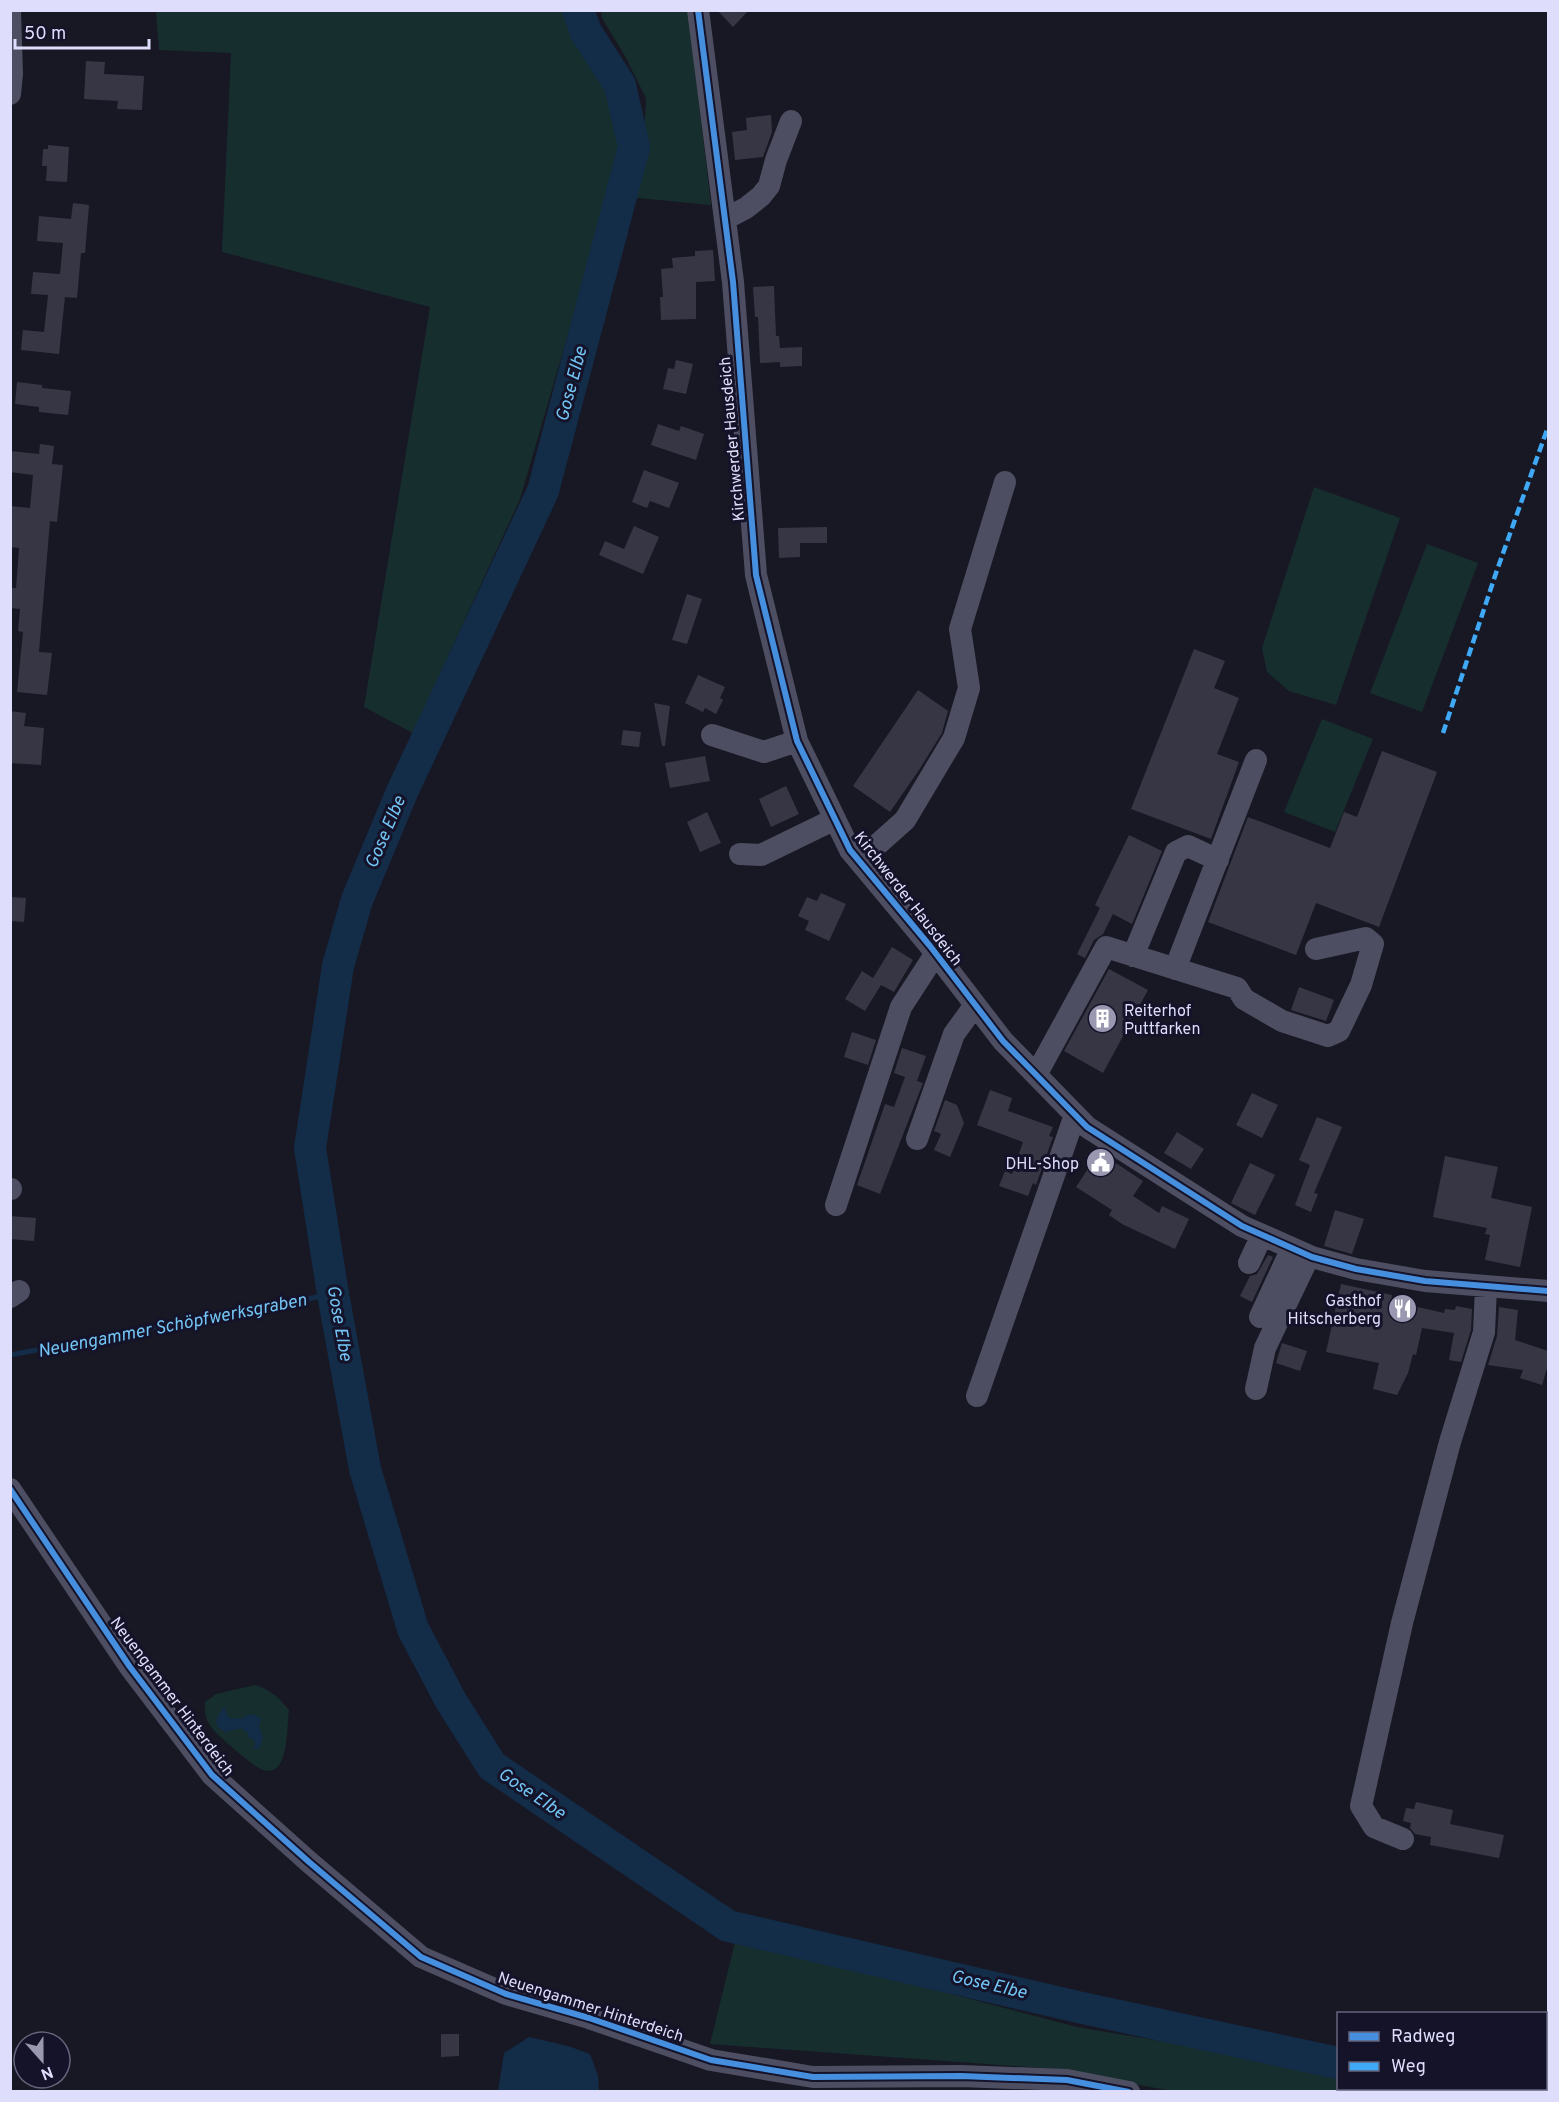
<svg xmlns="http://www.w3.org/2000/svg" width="1559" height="2102" font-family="Overpass,sans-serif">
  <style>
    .green { fill: #162e2e }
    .water { fill: #132c48 }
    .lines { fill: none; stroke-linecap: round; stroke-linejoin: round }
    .stream { stroke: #132c48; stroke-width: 5 }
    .river { stroke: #132c48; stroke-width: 32 }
    .building { fill: #373645 }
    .minor { stroke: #4e4e63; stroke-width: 22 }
    .quiet { stroke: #3fa9f5; stroke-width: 4.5; stroke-dasharray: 9 4.5; stroke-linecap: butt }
    .cycleway-casing { stroke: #141329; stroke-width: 10 }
    .cycleway { stroke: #468fdf; stroke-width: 6 }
    .labels { text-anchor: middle; stroke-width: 6; stroke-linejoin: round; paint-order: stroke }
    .street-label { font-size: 16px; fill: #deddfc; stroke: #141329 }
    .poi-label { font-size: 16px; fill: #deddfc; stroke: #141329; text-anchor: end }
    .water-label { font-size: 18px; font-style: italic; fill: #73c5f5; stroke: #141329 }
  </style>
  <rect width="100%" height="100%" fill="#181824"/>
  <!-- green -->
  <path class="green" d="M156,11H566L579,45L608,91L623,146L520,499L413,733L364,707L430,307L222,252L231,53L159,50Z
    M601,11H688L711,205L628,197L644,141L646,98L625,56L602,18Z
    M1314,487L1400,518L1336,705L1289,691L1267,672L1262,648Z
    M1427,544L1478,563L1422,712L1370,693Z
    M1322,719L1373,739L1335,832L1284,812Z
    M255,1685C270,1689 279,1698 289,1710C287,1725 288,1753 279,1765C276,1770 269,1772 263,1770C254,1767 218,1736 212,1728C206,1721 204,1712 205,1702L216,1694Z
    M736,1938L1077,2027L1338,2071V2088H1445L1463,2091H1171L1057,2069L710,2044Z"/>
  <!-- water -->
  <path class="water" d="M224,1706L229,1718L243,1719L245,1716L252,1714L261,1718L259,1726L263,1738L259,1749L253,1748L255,1745V1740L248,1737L249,1734L241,1728L225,1732L218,1727L216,1720Z
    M529,2037L568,2046L590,2054L598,2076L599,2091H498L504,2053Z
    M1546,2066L1548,2067V2091H1506V2089L1546,2088Z"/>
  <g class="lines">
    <!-- stream -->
    <path class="stream" d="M10,1355L333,1294"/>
    <!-- river -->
    <path class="river" d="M578,10L586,32L620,85L634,147L543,491L402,792L357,900L338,966L310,1148L333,1294L365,1469L413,1629L451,1701L492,1766L728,1926L1078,2007L1338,2063
      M1484,2088L1506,2092"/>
  </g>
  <!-- building -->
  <path class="building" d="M717,10H749L733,27Z
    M86,61L105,62L104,74L144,76L142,110L117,109L118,101L84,99Z
    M771,115L772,132L763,157L735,160L732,132L747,130L746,118Z
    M48,145L69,147L67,182L46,181L47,166H42L43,149H48Z
    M73,203L89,205L85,253H81L77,298L65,297L59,354L21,350L23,330L44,332L48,295L31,294L33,272L60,274L63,243L37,241L39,216L71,219Z
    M713,250L715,281L696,282V319L661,320L660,297H663L661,269L673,268L672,258L695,256V251Z
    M774,286L776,336H779L780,348L802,347V366L780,367V362L760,363L758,317H755L753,287Z
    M676,360L693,364L686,394L663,389L668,368L674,369Z
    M17,382L42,385V388L71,391L68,415L39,412V407L15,404Z
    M658,424L679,431L681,426L704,434L696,460L651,445Z
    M40,444L54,446L52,464L63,465L57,522L50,521L39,652L52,653L47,695L17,692L23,632L18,631L20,609L10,608V588H16L19,548L10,547V506L30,508L33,475L10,472V451L39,454Z
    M644,470L679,483L669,508L650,501L647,508L632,502Z
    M634,526L659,537L643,574L599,555L605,541L624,549Z
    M827,527V543H800V557L779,558L778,528Z
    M687,594L702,599L687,644L672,640Z
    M1194,649L1225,661L1214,688L1239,698L1217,754L1239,762L1211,839L1131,809Z
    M698,675L725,687L720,698L723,700L716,714L705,708L703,712L685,703Z
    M918,690L948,711L942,733L919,770L890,812L853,786Z
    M654,703L670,706L665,746H662Z
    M10,711L26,713L24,726L44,728L41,765L10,763Z
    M623,730L641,732L639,747L621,745Z
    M1382,751L1437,772L1379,927L1316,903L1296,955L1208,922L1248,817L1330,848L1344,812L1357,817Z
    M705,756L710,781L670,788L665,763Z
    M786,786L799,814L771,827L759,799Z
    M707,812L721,843L700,852L687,822Z
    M1129,835L1162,851L1132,924L1113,914L1103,934L1094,940L1085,958L1077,954L1100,908L1095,905Z
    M821,893L846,904L829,941L805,930L809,921L798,916L807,897L817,901Z
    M10,897L26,898L24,922L10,921Z
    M892,947L913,960L894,992L881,985L865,1011L845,999L862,971L873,978Z
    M1109,969L1148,990L1103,1073L1064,1051Z
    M1299,987L1334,1000L1326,1021L1291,1010Z
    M852,1032L876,1040L868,1065L844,1057Z
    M902,1048L926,1056L917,1081L923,1083L880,1194L857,1185L885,1104L894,1107L905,1077L894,1073Z
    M990,1090L1012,1098L1008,1111L1053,1127L1049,1136L1053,1137L1036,1185L1033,1183L1028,1196L999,1186L1005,1171L1012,1174L1023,1142L977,1125Z
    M1252,1093L1278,1105L1262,1138L1236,1125Z
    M945,1100L957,1105L964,1123L950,1157L934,1150L941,1134L934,1131Z
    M1317,1117L1342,1127L1314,1193L1318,1194L1311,1212L1295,1205L1310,1165L1299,1160Z
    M1177,1132L1204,1149L1191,1169L1164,1153Z
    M1099,1152L1143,1181L1133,1196L1159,1213L1162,1206L1189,1219L1175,1249L1122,1224L1109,1215L1112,1210L1076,1187Z
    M1445,1156L1498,1167L1491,1198L1532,1207L1520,1267L1485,1260L1490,1235L1485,1234L1487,1228L1433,1217Z
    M1250,1163L1275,1175L1255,1215L1231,1203Z
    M1335,1210L1364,1219L1352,1254L1324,1246Z
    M10,1216L36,1218L34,1241L10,1239Z
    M1268,1255L1273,1257L1252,1302L1240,1296L1250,1276L1257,1274Z
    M1341,1284L1392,1295L1391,1301L1444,1313L1445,1309L1455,1310L1456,1306L1472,1309L1471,1330L1461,1362L1449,1360L1454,1333L1422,1328L1416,1355L1413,1354L1408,1373L1397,1395L1373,1389L1379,1363L1326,1352Z
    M1499,1307L1518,1310L1515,1340L1548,1351V1365L1542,1385L1520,1378L1523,1370L1488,1365L1497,1336Z
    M1282,1343L1307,1351L1300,1371L1276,1363Z
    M1416,1802L1453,1810L1450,1824L1504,1835L1499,1858L1430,1845L1431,1837L1415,1834L1410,1828L1411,1823L1403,1821L1406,1808L1414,1809Z
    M441,2034H459V2056L441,2057Z"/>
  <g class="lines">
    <!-- minor -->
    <path class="minor" d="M698,10L733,282L756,575L797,741L850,850L930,946L1003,1041L1087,1127L1242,1226L1312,1257L1356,1269L1425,1281L1548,1291
      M10,11L12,74L10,94
      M725,219L746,208L761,196L769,186L776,160L791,121
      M712,735L764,752L797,741
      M740,854L761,855L835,819
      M859,861L905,820L954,738L969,688L960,629L1005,482
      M1133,956L1176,852L1188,846L1218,860
      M1175,969L1256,760
      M1036,1075L1106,947L1237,988L1244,999L1282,1021L1328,1036L1339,1031L1361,985L1373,944L1366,938L1316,949
      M917,1139L954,1034L975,1005
      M10,1189H11
      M836,1205L901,1007L936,953
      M1249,1263L1262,1235
      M10,1297L19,1291
      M1260,1317L1292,1248
      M1256,1389L1265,1348L1309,1256
      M977,1396L1075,1115
      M10,1489L130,1667L212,1775L309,1862L421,1957L506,1994L589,2018L711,2060L813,2077L961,2076L1067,2080L1129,2092
      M1403,1839L1374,1827L1361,1806L1402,1623L1450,1442L1484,1332L1486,1287"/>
    <!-- quiet -->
    <path class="quiet" d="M1443,733L1496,573L1548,427"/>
    <defs>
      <path id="cycleway" d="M698,10L733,282L756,575L797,741L850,850L930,946L1003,1041L1087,1127L1242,1226L1312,1257L1356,1269L1425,1281L1548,1291
        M10,1489L130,1667L212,1775L309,1862L421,1957L506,1994L589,2018L711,2060L813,2077L961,2076L1067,2080L1129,2092"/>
    </defs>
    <!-- cycleway casing -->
    <use href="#cycleway" class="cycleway-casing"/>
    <!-- cycleway -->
    <use href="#cycleway" class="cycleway"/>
  </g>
  <!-- icons -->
  <defs>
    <symbol id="building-disc" viewBox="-11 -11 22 22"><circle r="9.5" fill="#9998b0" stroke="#141329"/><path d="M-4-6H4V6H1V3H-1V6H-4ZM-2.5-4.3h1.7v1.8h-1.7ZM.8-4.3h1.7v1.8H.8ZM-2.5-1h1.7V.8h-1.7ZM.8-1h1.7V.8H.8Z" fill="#fff"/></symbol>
    <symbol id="civic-disc" viewBox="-11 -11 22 22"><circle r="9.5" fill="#9998b0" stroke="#141329"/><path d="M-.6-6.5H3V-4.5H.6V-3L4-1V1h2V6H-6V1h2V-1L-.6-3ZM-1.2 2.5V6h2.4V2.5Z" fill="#fff"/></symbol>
    <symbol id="restaurant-disc" viewBox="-11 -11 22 22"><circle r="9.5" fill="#9998b0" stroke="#141329"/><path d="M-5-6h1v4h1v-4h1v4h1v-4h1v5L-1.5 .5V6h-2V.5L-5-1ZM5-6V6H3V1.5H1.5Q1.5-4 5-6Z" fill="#fff"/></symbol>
  </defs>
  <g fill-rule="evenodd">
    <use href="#building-disc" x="1086" y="1002" width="33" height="33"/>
    <use href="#civic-disc" x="1084" y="1146" width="33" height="33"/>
    <use href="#restaurant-disc" x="1386" y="1292" width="33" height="33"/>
  </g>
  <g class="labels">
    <!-- street labels -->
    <g class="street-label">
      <text transform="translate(731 439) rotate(-95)" y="6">Kirchwerder Hausdeich</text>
      <text transform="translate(909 898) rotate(52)" y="6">Kirchwerder Hausdeich</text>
      <text transform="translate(173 1696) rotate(53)" y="6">Neuengammer Hinterdeich</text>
      <text transform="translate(591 2006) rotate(18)" y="6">Neuengammer Hinterdeich</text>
    </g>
    <!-- poi labels -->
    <g class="poi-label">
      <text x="1124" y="1016" text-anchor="start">Reiterhof<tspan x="1124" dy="18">Puttfarken</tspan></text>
      <text x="1079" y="1169">DHL-Shop</text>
      <text x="1381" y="1306">Gasthof<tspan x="1381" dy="18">Hitscherberg</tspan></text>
    </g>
    <!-- water labels -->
    <g class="water-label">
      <text transform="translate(571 384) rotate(-75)" y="6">Gose Elbe</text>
      <text transform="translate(385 832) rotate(-67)" y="6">Gose Elbe</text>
      <text transform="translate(340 1323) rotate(80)" y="6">Gose Elbe</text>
      <text transform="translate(172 1325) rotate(-11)" y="6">Neuengammer Schöpfwerksgraben</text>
      <text transform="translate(532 1793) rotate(34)" y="6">Gose Elbe</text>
      <text transform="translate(989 1984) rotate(13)" y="6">Gose Elbe</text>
    </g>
  </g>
  <!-- border -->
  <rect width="1559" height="2102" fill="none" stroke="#deddfc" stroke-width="24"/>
  <!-- legend -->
  <rect x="1337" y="2012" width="210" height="78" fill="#141329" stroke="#65647d" stroke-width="1.5"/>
  <rect x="1349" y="2032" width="30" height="9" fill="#468fdf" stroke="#65647d" stroke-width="1.5"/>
  <text x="1391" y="2042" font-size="18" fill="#deddfc">Radweg</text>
  <rect x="1349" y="2062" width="30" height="9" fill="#3fa9f5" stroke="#65647d" stroke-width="1.5"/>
  <text x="1391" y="2072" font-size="18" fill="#deddfc">Weg</text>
  <!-- north arrow -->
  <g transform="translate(42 2060) rotate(159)"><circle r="28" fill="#141329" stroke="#65647d" stroke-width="1.5"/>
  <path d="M0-4.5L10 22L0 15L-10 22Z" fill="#9998b0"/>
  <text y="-9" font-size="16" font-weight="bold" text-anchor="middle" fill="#deddfc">N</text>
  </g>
  <!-- scale -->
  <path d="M15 39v9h134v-9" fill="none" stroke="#deddfc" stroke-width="3"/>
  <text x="24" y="39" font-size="18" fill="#deddfc" stroke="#141329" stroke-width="4.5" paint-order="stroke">50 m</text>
</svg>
